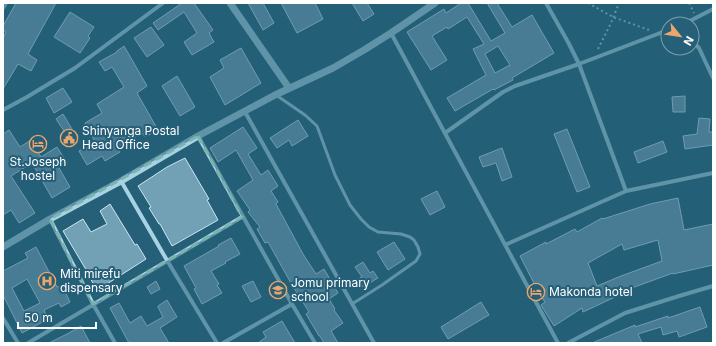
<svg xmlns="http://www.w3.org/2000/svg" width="716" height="346" font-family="Inter,sans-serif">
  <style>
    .building { fill: #72a1b5; stroke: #c9e7f3; fill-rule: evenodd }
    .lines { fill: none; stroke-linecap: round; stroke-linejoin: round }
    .path { stroke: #a7d2e3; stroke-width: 2; stroke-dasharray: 2 3; stroke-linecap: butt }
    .service { stroke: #a7d2e3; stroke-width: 3 }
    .minor { stroke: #a7d2e3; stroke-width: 4 }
    .tertiary { stroke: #a7d2e3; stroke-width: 7 }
    .marked { fill: none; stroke: #7bb4af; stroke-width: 3; stroke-dasharray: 8 5; stroke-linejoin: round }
    .labels { text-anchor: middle; stroke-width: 4; stroke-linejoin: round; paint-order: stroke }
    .poi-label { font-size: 12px; fill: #fff; stroke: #255f78; text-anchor: start }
  </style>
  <rect width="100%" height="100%" fill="#255f78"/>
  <!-- building -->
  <path class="building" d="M16,3H56L28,54L37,60L31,71L18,64L3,89V38L6,32L3,30V26Z
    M182,3H194L213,30L209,33L214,42L192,55L184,42L197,33L184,12L158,30L153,23Z
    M248,3H263L274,23L263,30Z
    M281,3H315L323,19L297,33Z
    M352,3H367L374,14L363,21Z
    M461,3H468L491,41L505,33L487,3H497L512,27L532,15L554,53L512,78L513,80L494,90L493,89L455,111L447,98L486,75L473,49L484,44L467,17L448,29L447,27L432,36L447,60L431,70L407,32L444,9L446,13ZM498,46L510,65L495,73L485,54Z
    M70,12L94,27L88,36L90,38L80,53L54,37Z
    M151,27L164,45L147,57L134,38Z
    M124,46L147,86L137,93L158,130L145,137L142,133L118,148L120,152L105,161L102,156L87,165L79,151L95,142L85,123L102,113L97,104L124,87L112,67L105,71L99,62L117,52V51Z
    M241,48L261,83L225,105L210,77L224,68L220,60Z
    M177,76L195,107L180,116L162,86Z
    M63,88L72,102L54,113L46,98Z
    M685,96V112H673L672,97Z
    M63,114L72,129L66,134L56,119Z
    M699,118L710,119L709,132H713V145L685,149L683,136L697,134Z
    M298,120L308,136L292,146L289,140L277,148L270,138Z
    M243,127L257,148L248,154L261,175L268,170L278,186L271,191L278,202L276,204L303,254L316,274L324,269L338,293L329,299L335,309L334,310L343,323L331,331L338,343H324L320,336H319L306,314L309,312L292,285L268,242L265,243L257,229L260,227L248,212L250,210L237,191L253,180L236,150L218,162L210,148Z
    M567,129L590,187L577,192L554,134Z
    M9,130L20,147L31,140L41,157L57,147L67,163L59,168L70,187L52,198L32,163L11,176L35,213L19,223L11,210L3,215V134Z
    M663,141L667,152L638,163L634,152Z
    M502,148L512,177L502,181L496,163L483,167L479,157Z
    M185,158L209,199L207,200L218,220L172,246L160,224H159L149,208L151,207L138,186L167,167Z
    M437,191L445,207L430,215L421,199Z
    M678,198L684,230L713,224V265L673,274V273L629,289L630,290L583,312L582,308L554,326L541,305L545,302L540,295L520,256L546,242V244L575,229L577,232L602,218L603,219L650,204ZM658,240L662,261L621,276L597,286L588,263L622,244L624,250Z
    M110,204L135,245L137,244L146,259L110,282L96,290L88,273L63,231L83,219L91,232L107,224L100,211Z
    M231,238L240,254L225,262L226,263L211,271L219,284L217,285L222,293L202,304L194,289L196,288L184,266L219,246L218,245Z
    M394,242L405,259L388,270L377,252Z
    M36,247L57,287L62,285L70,302L61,307L59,303L44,310L48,319L22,333L3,295V271L28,258L25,253ZM27,279L40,303L24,311L12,288Z
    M363,262L370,273L373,271L378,278L363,287L358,279L362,277L355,267Z
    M156,281L160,289L151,294L147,287Z
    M253,281L261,297L251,302L242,286Z
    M167,300L177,317L160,328L169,343H129L110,308L119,303L130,323L141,316L147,326L163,317L158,307V306Z
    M481,302L489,315L448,339L441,327Z
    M700,307L707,327L679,337L677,331L663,335L661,327L638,334L642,343H592L635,325V327L668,316V318Z
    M282,321L295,343H258L266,337L263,332Z
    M81,326L90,343H49L69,333Z"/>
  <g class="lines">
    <!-- path -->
    <path class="path" d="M588,3L613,17L649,30
      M689,3L694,13
      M598,49L611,23L619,3"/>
    <!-- service -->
    <path class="service" d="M276,95L305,115L317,126L335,175L350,205L361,219L369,227L378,232L401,234L410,237L414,240L418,247L420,254L416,261L382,285L352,304"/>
    <!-- minor -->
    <path class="minor" d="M546,3L568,42L579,64L626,191
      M3,8L6,3
      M684,24L713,9
      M391,33L558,343
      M660,33L668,35
      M692,41L699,48L713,78
      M3,110L27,97L75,68L163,3
      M245,112L374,343
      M445,133L503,92L515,86L579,64L668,30
      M198,136L292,304L315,343
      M121,181L168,262L217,343
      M50,219L93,304L115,343
      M505,245L626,191L713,173
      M3,318L18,343
      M28,343L242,217
      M223,343L292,304
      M568,343L625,313L679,296L713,286"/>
    <!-- tertiary -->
    <path class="tertiary" d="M230,3L289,88
      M3,247L50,219L121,181L198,136L275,95L333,68L364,50L391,33L435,3"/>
  </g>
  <!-- marked area -->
  <path d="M0 0H716V346H0ZM198,136L242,217L93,304L50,219Z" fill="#255f78" fill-opacity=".55" fill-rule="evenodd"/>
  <path class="marked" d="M198,136L242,217L93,304L50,219Z"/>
  <!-- icons -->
  <defs>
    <symbol id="civic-ring" viewBox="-11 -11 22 22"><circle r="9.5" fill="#255f78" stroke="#eca66c" stroke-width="1.5"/><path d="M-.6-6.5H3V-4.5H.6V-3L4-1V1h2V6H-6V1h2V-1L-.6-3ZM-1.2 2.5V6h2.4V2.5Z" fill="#eca66c"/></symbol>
    <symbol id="hotel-ring" viewBox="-11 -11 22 22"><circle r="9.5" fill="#255f78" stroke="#eca66c" stroke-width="1.5"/><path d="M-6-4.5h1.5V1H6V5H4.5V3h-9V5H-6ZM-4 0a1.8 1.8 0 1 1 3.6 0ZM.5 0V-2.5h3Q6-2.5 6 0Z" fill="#eca66c"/></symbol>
    <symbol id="hospital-ring" viewBox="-11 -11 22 22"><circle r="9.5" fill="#255f78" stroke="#eca66c" stroke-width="1.5"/><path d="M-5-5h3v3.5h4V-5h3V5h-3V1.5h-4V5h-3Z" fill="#eca66c"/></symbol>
    <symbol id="school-ring" viewBox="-11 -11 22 22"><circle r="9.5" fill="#255f78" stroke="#eca66c" stroke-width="1.5"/><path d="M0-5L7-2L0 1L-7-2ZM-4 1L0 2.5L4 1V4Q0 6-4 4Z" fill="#eca66c"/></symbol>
  </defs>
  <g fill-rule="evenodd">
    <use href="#civic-ring" x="59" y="128" width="20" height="20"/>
    <use href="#hotel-ring" x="28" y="134" width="20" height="20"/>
    <use href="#hospital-ring" x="37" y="271" width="20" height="20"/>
    <use href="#school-ring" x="268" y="280" width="20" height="20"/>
    <use href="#hotel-ring" x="526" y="282" width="20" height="20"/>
  </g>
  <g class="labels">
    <!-- poi labels -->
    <g class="poi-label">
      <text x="82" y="135">Shinyanga Postal<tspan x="82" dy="14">Head Office</tspan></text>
      <text x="38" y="166" text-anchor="middle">St.Joseph<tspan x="38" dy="14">hostel</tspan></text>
      <text x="60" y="278">Miti mirefu<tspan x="60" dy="14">dispensary</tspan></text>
      <text x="291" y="287">Jomu primary<tspan x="291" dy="14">school</tspan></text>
      <text x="549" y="296">Makonda hotel</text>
    </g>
  </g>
  <!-- border -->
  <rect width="716" height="346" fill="none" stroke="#ffffff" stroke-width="8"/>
  <!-- north arrow -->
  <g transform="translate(680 36) rotate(120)"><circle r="19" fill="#255f78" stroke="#7c9fae"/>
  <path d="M0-3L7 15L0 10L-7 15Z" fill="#eca66c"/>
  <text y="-6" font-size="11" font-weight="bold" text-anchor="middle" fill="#ffffff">N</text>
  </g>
  <!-- scale -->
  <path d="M18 322v6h78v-6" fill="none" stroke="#ffffff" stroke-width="2"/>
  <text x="24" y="322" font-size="12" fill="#ffffff" stroke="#255f78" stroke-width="3" paint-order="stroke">50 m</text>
</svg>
